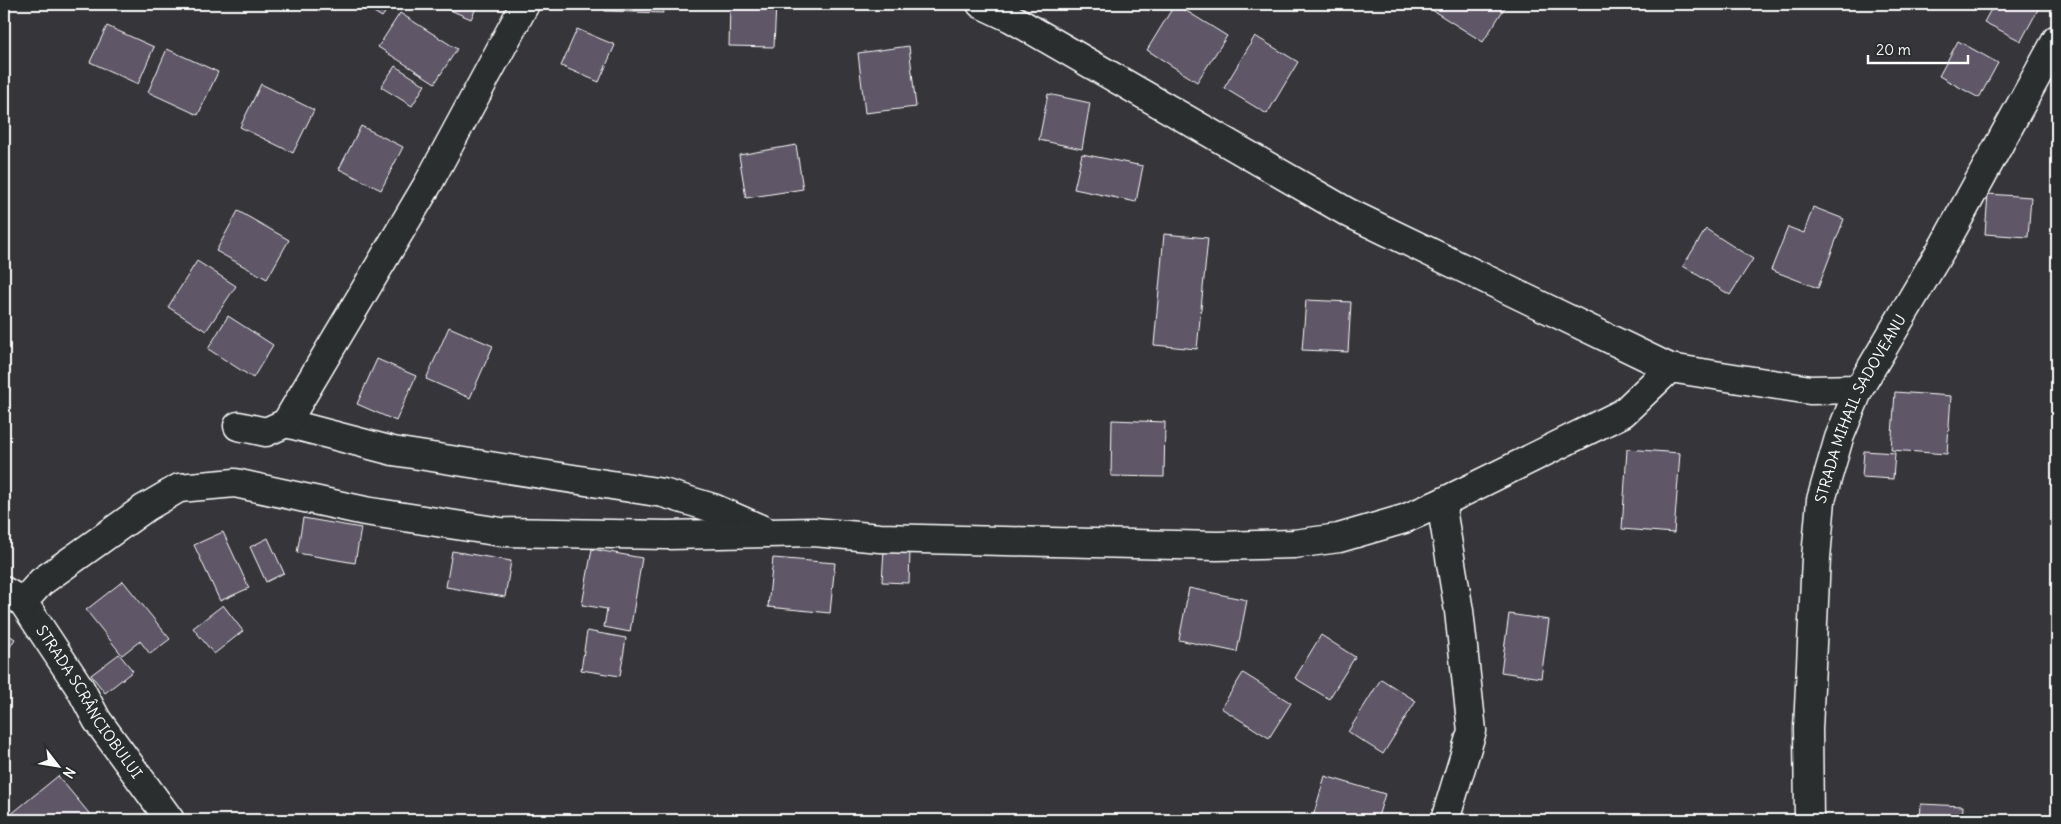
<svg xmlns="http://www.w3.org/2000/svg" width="2061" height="824" font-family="Delius,sans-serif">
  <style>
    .building { fill: #5f5768; stroke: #fff }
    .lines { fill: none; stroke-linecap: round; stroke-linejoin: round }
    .street-casing { stroke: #fff; stroke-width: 31 }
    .secondary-casing { stroke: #fff; stroke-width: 31 }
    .street { stroke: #2a2d2e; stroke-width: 28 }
    .secondary { stroke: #2a2d2e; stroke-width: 28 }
    .labels { text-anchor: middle; stroke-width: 4; stroke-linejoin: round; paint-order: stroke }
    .street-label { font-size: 15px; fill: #fff; stroke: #2a2d2e }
  </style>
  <rect width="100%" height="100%" fill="#35353a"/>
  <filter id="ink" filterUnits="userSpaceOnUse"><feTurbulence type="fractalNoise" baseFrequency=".02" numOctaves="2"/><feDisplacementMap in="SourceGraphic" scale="10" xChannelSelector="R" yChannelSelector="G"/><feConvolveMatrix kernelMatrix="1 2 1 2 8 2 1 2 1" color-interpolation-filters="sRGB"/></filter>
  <g filter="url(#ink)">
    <!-- building -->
    <path class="building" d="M361,4H391L382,17Z
      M436,4H478L471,19Z
      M605,4H663V13L605,11Z
      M730,4H776L774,47L729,46Z
      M1175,4L1227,36L1197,82L1147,50Z
      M1425,4H1507L1483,42L1424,5Z
      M1994,4H2041L2021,41L1984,22Z
      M400,13L457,49L435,83L378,47Z
      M107,26L154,47L138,84L90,62Z
      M577,29L615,45L599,82L561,66Z
      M1255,36L1298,62L1267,114L1224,88Z
      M1958,41L1998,63L1979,98L1939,76Z
      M909,46L916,107L865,113L858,53Z
      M167,49L218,72L198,115L148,92Z
      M395,66L425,85L412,106L381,87Z
      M261,84L314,110L293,153L240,127Z
      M1048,94L1090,103L1082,149L1039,140Z
      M361,126L403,147L381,190L339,169Z
      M796,145L803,189L746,198L739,155Z
      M1082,154L1143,166L1136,202L1074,189Z
      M1988,194L2031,197L2028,237L1985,234Z
      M1813,207L1844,219L1818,288L1771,270L1788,227L1804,233Z
      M238,211L289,240L267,279L216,251Z
      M1706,229L1753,259L1730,295L1683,266Z
      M1164,234L1208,238L1197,349L1154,345Z
      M197,261L236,286L206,331L168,307Z
      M1306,300L1351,302L1348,352L1302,350Z
      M228,316L273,345L253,378L208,349Z
      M449,327L493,346L470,398L426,379Z
      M377,359L416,376L396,421L357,404Z
      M1895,392L1951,396L1947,454L1891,450Z
      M1112,420L1165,422L1164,477L1111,476Z
      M1627,449L1680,453L1674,533L1622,529Z
      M1864,451L1895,453L1893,479L1862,477Z
      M303,518L361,528L355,563L297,553Z
      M223,532L249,588L220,601L194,545Z
      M268,538L284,573L266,582L250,547Z
      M592,549L642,558L630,632L604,627L607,609L582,605Z
      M884,549L910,550L909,583L882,582Z
      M452,551L511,561L505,597L446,587Z
      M773,558L835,563L830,613L768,607Z
      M123,581L170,639L150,654L140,641L122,655L86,610Z
      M1189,588L1247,600L1237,652L1179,640Z
      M223,605L243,631L214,654L193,628Z
      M1509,614L1549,620L1541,678L1501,672Z
      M587,631L626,638L620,676L581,670Z
      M4,632L15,639L4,656Z
      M1321,635L1355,657L1329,699L1295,678Z
      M119,654L133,671L105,693L91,675Z
      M1243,673L1291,703L1269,738L1221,708Z
      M1381,679L1416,701L1383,754L1348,732Z
      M58,776L93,818L90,820H4Z
      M1325,776L1385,794L1377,820H1312Z
      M1921,804L1963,806L1962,820H1920Z"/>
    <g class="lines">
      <defs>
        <g id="street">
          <path d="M981,4L1011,18L1347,212L1670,368"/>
          <path d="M286,423L393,451L663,493L713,508L763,530"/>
          <path d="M238,426L266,432L286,423L428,184L525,4"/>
          <path d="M1441,503L1459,611L1472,731L1445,820"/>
          <path id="s1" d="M4,591L23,602L80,688L97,720L170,820"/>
          <path d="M23,602L41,582L145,508L179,488L235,483L365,511L501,532L667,535L814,532L880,538L1217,546L1294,544L1339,538L1404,519L1441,503L1623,413L1670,368L1810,390L1859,389"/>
        </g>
        <g id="secondary">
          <path id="s2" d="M1809,820L1808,729L1816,558L1821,500L1839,438L1859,389L1945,243L2057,39"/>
        </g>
      </defs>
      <!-- street casing -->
      <use href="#street" class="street-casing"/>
      <!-- secondary casing -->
      <use href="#secondary" class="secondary-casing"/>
      <!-- street -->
      <use href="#street" class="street"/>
      <!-- secondary -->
      <use href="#secondary" class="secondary"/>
    </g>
  </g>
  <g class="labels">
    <!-- street labels -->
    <g class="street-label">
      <text dy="5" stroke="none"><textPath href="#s2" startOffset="420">STRADA MIHAIL SADOVEANU</textPath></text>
      <text dy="5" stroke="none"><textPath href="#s1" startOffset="142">STRADA SCRÂNCIOBULUI</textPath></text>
    </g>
  </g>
  <!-- margin -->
  <rect width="2061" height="824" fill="none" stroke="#2a2d2e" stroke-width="20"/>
  <rect x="10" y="10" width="2041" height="804" fill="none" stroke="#fff" stroke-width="2" filter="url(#ink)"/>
  <!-- north arrow -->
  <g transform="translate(58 766) rotate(121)" stroke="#2a2d2e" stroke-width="4" paint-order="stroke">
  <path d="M0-4L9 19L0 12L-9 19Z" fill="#ffffff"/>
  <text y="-8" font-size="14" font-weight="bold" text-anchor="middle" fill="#ffffff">N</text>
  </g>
  <!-- scale -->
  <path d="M1868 55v8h100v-8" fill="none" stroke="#ffffff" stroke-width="2.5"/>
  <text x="1876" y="55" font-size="15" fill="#ffffff" stroke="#2a2d2e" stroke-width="4" paint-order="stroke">20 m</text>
</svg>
